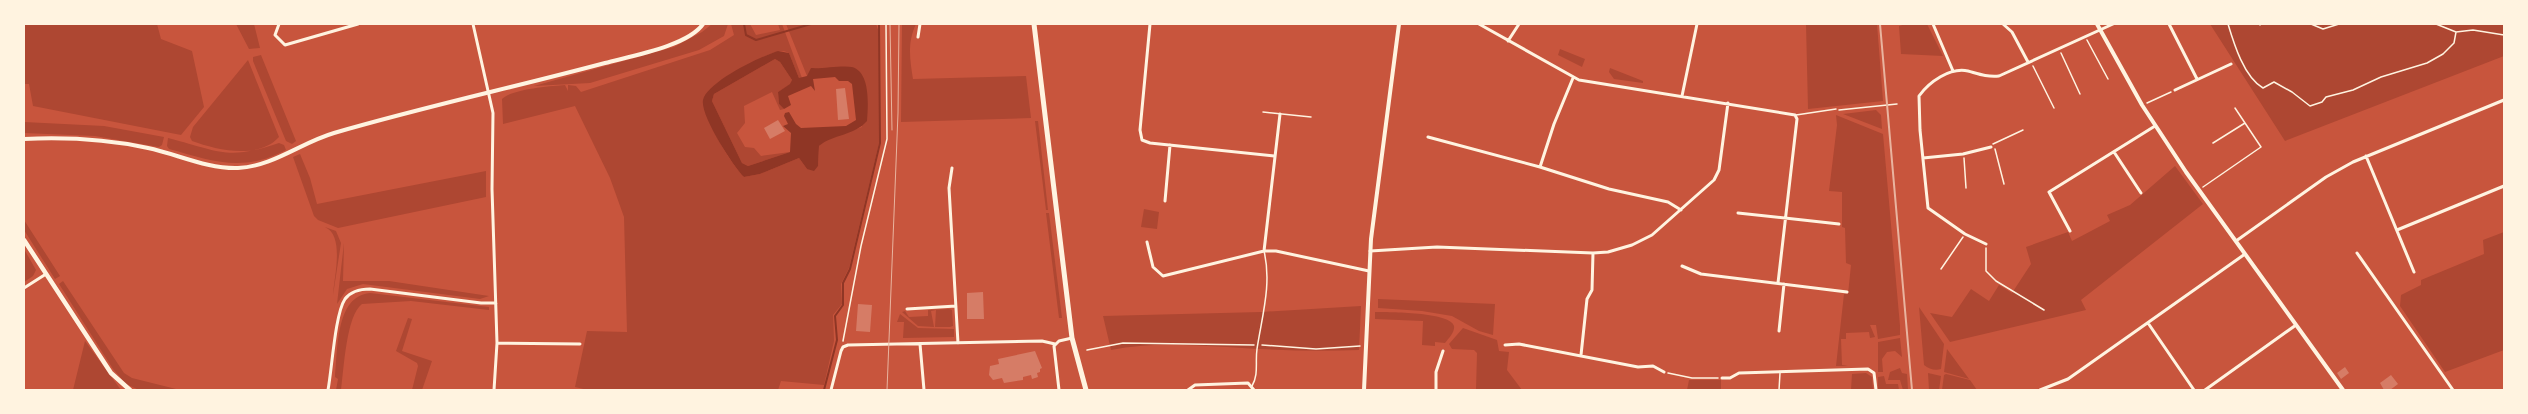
<svg xmlns="http://www.w3.org/2000/svg" width="2528" height="414" font-family="'Roboto Condensed',sans-serif">
  <style>
    .green { fill: #ae4732 }
    .water { fill: #8f3625; fill-rule: evenodd }
    .lines { fill: none; stroke-linecap: round; stroke-linejoin: round }
    .stream { stroke: #8f3625; stroke-width: 2 }
    .building { fill: #d67c66 }
    .path { stroke: #fff3e0; stroke-width: 1.5 }
    .service { stroke: #fff3e0; stroke-width: 1.5 }
    .minor { stroke: #fff3e0; stroke-width: 3 }
    .tertiary { stroke: #fff3e0; stroke-width: 4 }
    .secondary { stroke: #fff3e0; stroke-width: 4.5 }
    .primary { stroke: #fff3e0; stroke-width: 5 }
    .tram { stroke: #e9b49f; stroke-width: 1 }
    .rail { stroke: #e9b49f; stroke-width: 2 }
  </style>
  <rect width="100%" height="100%" fill="#c8553d"/>
  <!-- green -->
  <path class="green" d="M24,24H157L161,39L192,51L204,107L181,135L33,106L29,84H24Z
    M236,24H254L260,48L249,49Z
    M712,24H728L724,36L699,50L590,83L534,86L674,47L702,32Z
    M731,24H750L756,35L780,30L778,24H782L802,78H799L789,53C769,42 719,90 703,102C708,125 728,160 744,177L760,174L799,158L807,169L818,166L819,146L826,139L862,127L849,67L831,69L807,76L786,24H876L880,35L879,143L849,268L841,284L842,304L833,315L834,341L824,385L781,381L778,390H588L575,387L587,331L627,332L624,217L610,178L575,106L503,124L502,99C512,89 551,86 565,85L568,91V85L576,86L581,92L710,50L734,35Z
    M902,24H916C907,43 910,60 913,79L1026,76L1031,118L901,122Z
    M1806,24H1877L1883,101L1808,109Z
    M1906,24H1927L1943,56L1901,54L1899,26Z
    M2210,24H2504V56L2285,141Z
    M1560,49L1585,59L1582,67L1558,55Z
    M261,55L296,141L292,144L286,141L253,61V57Z
    M775,59L780,62L792,80L791,84L778,92L779,104L784,109L780,110L772,92L744,106L745,123L737,133L745,147L754,148L761,156L790,152L748,166L742,163L712,101L714,94Z
    M248,60L279,137C258,160 217,150 192,141L190,137L193,127Z
    M1610,68L1643,81V83L1614,79L1609,72Z
    M1876,110L1881,115L1882,129L1843,114Z
    M1836,115L1883,134L1900,326V335L1878,339L1876,325H1870L1875,337L1870,338L1869,332L1846,333V339H1841L1842,365L1848,366H1836L1844,294H1848L1851,265L1846,263L1845,228L1842,227V192L1829,191L1837,125Z
    M1035,121H1038L1048,210H1046Z
    M24,122L104,126L164,137L162,145L159,147L95,136L24,133Z
    M168,138C219,151 227,161 279,143L284,145L286,150C242,173 213,161 169,149L167,146Z
    M300,154L310,178L317,204L486,171V197L338,228L318,220L314,216L293,157Z
    M2175,166L2203,204L2081,300L2086,310L1950,342L1930,313L1952,317L1971,289L1989,301L1999,285L2012,293L2031,264L2026,247L2068,232L2072,241L2110,221L2107,215L2130,205Z
    M1144,209L1159,212L1157,229L1141,227Z
    M1046,213H1049L1062,318H1059Z
    M24,220L60,276L55,279L24,230Z
    M325,227L336,231L341,243L333,295C334,277 345,236 325,227Z
    M2504,232V350L2445,372L2400,306L2401,295L2421,285V280L2484,254L2483,240Z
    M344,243L343,281H389L489,296L480,299L363,284L347,289L337,304Z
    M24,249L36,270L33,276L24,282Z
    M63,281L124,373L132,378L180,390H139L126,384L113,369L59,284Z
    M370,293L489,307V310L411,301L362,304C346,316 344,369 341,390H336L338,379L335,377C338,351 335,296 370,293Z
    M1378,299L1495,304L1493,335L1479,331L1452,316L1422,311L1378,308Z
    M1361,306L1359,350C1314,352 1271,350 1227,347C1187,345 1150,342 1111,350L1103,316L1261,312Z
    M1919,307L1944,344L1941,369C1935,371 1929,369 1924,365Z
    M949,309L952,310L953,326L950,327H935L936,310L931,311L934,327L918,326L902,312L905,311L909,317L928,316V310Z
    M1375,312C1388,312 1451,312 1454,326C1455,332 1449,338 1445,343L1435,342V346L1422,345L1423,321L1375,319Z
    M900,314L918,328L954,329V337L903,338L904,322H897Z
    M408,318L412,319L402,351L432,361L422,390H412L418,366L417,363L396,351Z
    M1463,328L1497,340L1499,351L1509,352L1507,370L1522,390H1476L1477,353L1474,350L1452,349L1449,344Z
    M1900,338L1902,357L1895,351L1887,352L1882,359L1883,372H1878V342Z
    M85,341L121,390H73Z
    M1947,349L1969,379L1944,372Z
    M1900,368L1902,373L1907,374L1908,390H1903L1900,380H1888L1890,372Z
    M1866,373L1872,377L1873,390H1851L1852,374Z
    M1928,373L1941,376L1939,390H1929Z
    M1946,374L1970,380L1977,390H1942L1944,375Z
    M1884,376L1886,384H1898L1899,390H1878V377Z
    M1689,380H1721V390H1687Z"/>
  <!-- water -->
  <path class="water" d="M778,51L789,53L799,78L807,76L811,68C822,69 842,65 852,67C871,72 868,107 867,121C854,136 833,134 819,146L818,166L814,171L807,169L799,158L760,174L744,177C733,166 700,115 703,100C707,82 761,56 778,51ZM775,59L780,62L792,80L790,84L778,92L779,104L784,109L791,105L788,96L811,86L815,91L813,79L835,77L839,81H848L852,84L856,120L846,126L801,128L796,124L789,112L785,113L784,116L788,124L783,126L791,133L790,152L748,166L742,163L712,101L714,94Z"/>
  <g class="lines">
    <!-- stream -->
    <path class="stream" d="M744,24L746,35L756,40L811,24
      M824,390L837,340L835,316L843,305V283L850,269L880,143L879,24"/>
  </g>
  <!-- building -->
  <path class="building" d="M845,88L849,119L838,120L836,89Z
    M778,120L785,131L770,139L764,128Z
    M983,292L984,319H967V293Z
    M858,304L872,305L870,332L856,331Z
    M1035,351L1042,368L1040,369V372L1037,373L1038,377L1032,379L1031,375L1023,377V380L1004,383L1002,378L993,380L989,375L990,366L999,364L998,359Z
    M2345,367L2349,373L2341,379L2337,373Z
    M2391,375L2398,384L2390,390H2384L2380,383Z"/>
  <g class="lines">
    <!-- path -->
    <path class="path" d="M2228,24C2234,44 2244,77 2263,88L2274,82L2292,92L2310,106L2322,102L2326,97L2353,90L2381,77L2427,63L2443,54L2454,43L2456,32
      M2311,24L2323,29L2339,24
      M2436,24L2456,32L2473,30L2504,35
      M2260,25V24
      M2087,40L2108,79
      M2061,53L2080,94
      M2033,66L2054,108
      M2147,103L2171,92
      M2235,108L2245,123
      M1839,110L1897,104
      M1993,144L2023,130
      M1995,149L2004,184
      M1964,158L1966,188
      M2203,187L2261,147L2245,123L2213,143
      M1986,248V271L1996,281L2044,310
      M1941,269L1963,237
      M843,341L861,246L887,139L886,24
      M1262,345L1316,349L1360,346
      M1087,350L1123,343L1254,345
      M1668,373L1692,378H1718"/>
    <!-- service -->
    <path class="service" d="M1263,112L1311,117
      M1796,115L1836,109
      M1252,386C1259,374 1255,362 1257,349C1262,316 1272,284 1264,251
      M1779,390L1780,373"/>
    <!-- minor -->
    <path class="minor" d="M279,24L275,35L285,45L358,24
      M473,24L493,113L492,189L497,343L494,390
      M1150,24L1140,130L1142,140L1150,143L1274,156
      M1479,24L1579,80L1795,115L1797,119L1778,283
      M1933,24L1953,71
      M2003,24L2012,32L2028,62
      M2169,24L2197,79
      M918,37L920,24
      M1508,41L1519,24
      M2175,90L2231,64
      M1682,96L1697,24
      M1428,137L1540,167L1609,189L1668,202L1681,210
      M2114,152L2141,193
      M2366,156L2414,272
      M1923,158L1963,154L1991,147
      M1540,167L1554,124L1573,78
      M952,168L949,188L958,343
      M1165,201L1170,145
      M1738,213L1839,224
      M2397,230L2504,186
      M2070,231L2049,192L2155,126
      M2236,241L2326,177L2353,162L2504,100
      M1147,242L1153,267L1163,276L1264,251H1276L1369,271
      M1986,244L1965,234L1928,208L1920,130L1919,96C1929,82 1950,67 1968,71C1979,74 1986,77 1999,76L2113,24
      M1264,251L1280,114
      M1370,251L1437,247L1593,253L1608,252L1632,245L1652,235L1714,180L1719,170L1728,103
      M2357,253L2453,390
      M1682,266L1701,274L1847,292
      M24,288L46,274
      M907,309L956,306
      M2148,323L2194,390
      M1779,331L1784,284
      M497,343L580,344
      M920,344L924,390
      M1505,345L1519,344L1638,367L1653,366L1664,372
      M1581,355L1587,299L1592,290L1593,253
      M1722,378H1730L1739,373L1868,369L1874,373L1876,390
      M328,390C332,369 335,314 345,299C351,291 361,289 370,289L481,303H496
      M831,390L841,351L843,347L848,345L1042,341L1055,344
      M1059,390L1054,346L1059,341L1072,338
      M1188,390L1195,385L1248,383L1254,390
      M1436,390V372L1443,351
      M2040,390L2068,379L2245,254
      M2205,390L2296,325"/>
    <!-- tertiary -->
    <path class="tertiary" d="M2097,24L2142,105L2186,172L2343,390
      M24,139C66,137 106,139 148,148C177,154 207,169 238,168C274,166 300,143 334,133C423,107 515,87 605,63C631,56 688,46 703,24
      M1364,390L1371,239L1399,24"/>
    <!-- secondary -->
    <path class="secondary" d="M24,240L111,373L130,390"/>
    <!-- primary -->
    <path class="primary" d="M1034,24L1072,338L1086,390"/>
    <!-- tram -->
    <path class="tram" d="M890,24L892,130
      M887,390L898,113L899,24"/>
    <!-- rail -->
    <path class="rail" d="M1880,24L1912,390"/>
  </g>
  <!-- border -->
  <rect width="2528" height="414" fill="none" stroke="#fff3e0" stroke-width="50"/>
</svg>
